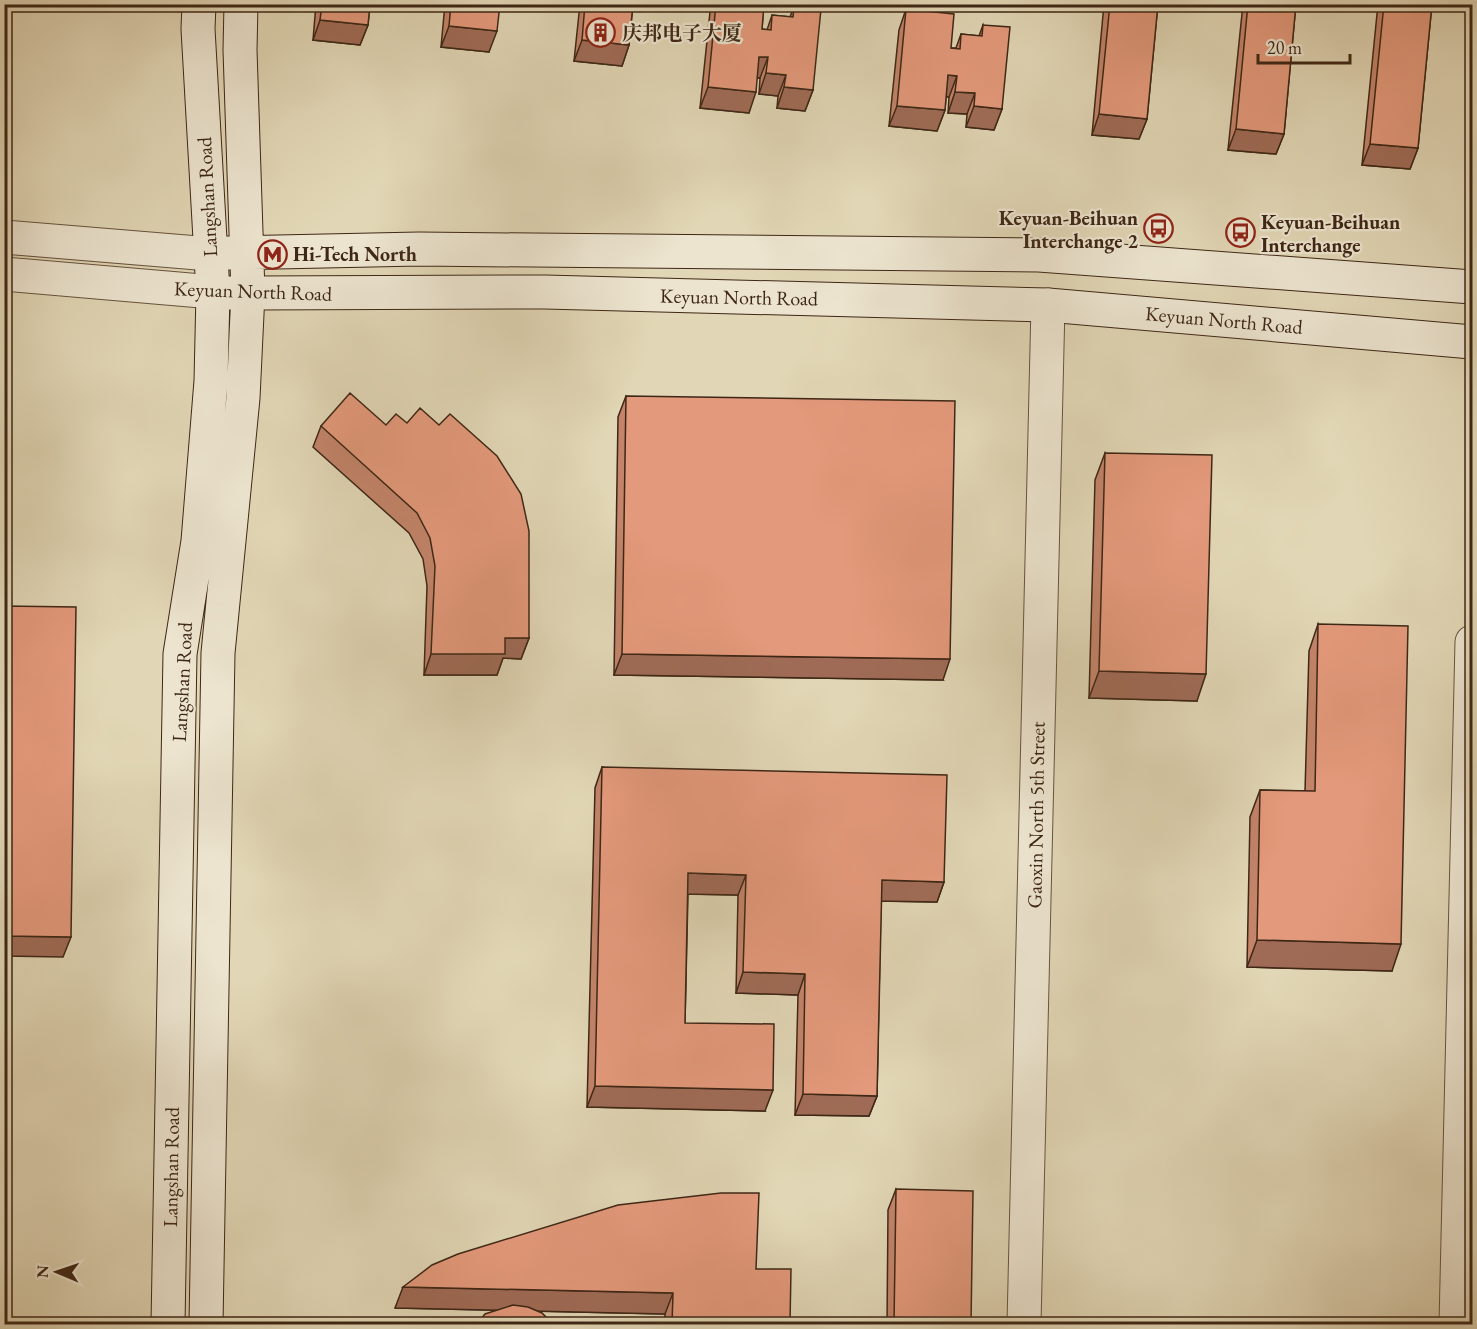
<svg xmlns="http://www.w3.org/2000/svg" width="1477" height="1329" font-family="'EB Garamond','Noto Serif SC',serif">
  <style>
    .lines { fill: none; stroke-linecap: round; stroke-linejoin: round }
    .tertiary-casing { stroke: #67533e; stroke-width: 35 }
    .secondary-casing { stroke: #3e2716; stroke-width: 35 }
    .tertiary { stroke: #ece4cf; stroke-width: 33 }
    .secondary { stroke: #ece4cf; stroke-width: 33 }
    .wall { fill: #c3846a; stroke: #3e2716; stroke-width: 1.5 }
    .shaded-wall { fill: #9f6b56; stroke: #3e2716; stroke-width: 1.5 }
    .building { fill: #e3997b; stroke: #3e2716; stroke-width: 1.5 }
    .labels { text-anchor: middle; stroke-width: 4.5; stroke-linejoin: round; paint-order: stroke }
    .poi-label { font-size: 20px; font-weight: bold; fill: #3e2716; stroke: #ece4cf; text-anchor: start }
    .street-label { font-size: 20px; fill: #3e2716; stroke: #ece4cf }
  </style>
  <rect width="100%" height="100%" fill="#e1d6b5"/>
  <filter id="stains"><feTurbulence type="fractalNoise" baseFrequency=".00333" numOctaves="4"/><feColorMatrix values="0 0 0 0 .2 0 0 0 0 .09 0 0 0 0 .02 0 0 0 .5 -.17"/></filter>
  <radialGradient id="worn" r=".72"><stop offset=".6" stop-color="#630" stop-opacity="0"/><stop offset="1" stop-color="#630" stop-opacity=".3"/></radialGradient>
  <g class="lines">
    <defs>
      <path id="tertiary" d="M4,237L210,254
        M4,274L213,292
        M1024,1324L1048,305
        M1456,1324L1472,642"/>
      <path id="secondary" d="M225,253L419,249L1039,255L1472,287
        M227,293L545,292L1048,305L1472,342
        M168,1324L180,654L198,541L211,381L213,292L198,29L199,4
        M206,1324L218,653L243,398L248,293L240,50L241,4"/>
    </defs>
    <!-- tertiary casing -->
    <use href="#tertiary" class="tertiary-casing"/>
    <!-- secondary casing -->
    <use href="#secondary" class="secondary-casing"/>
    <!-- tertiary -->
    <use href="#tertiary" class="tertiary"/>
    <!-- secondary -->
    <use href="#secondary" class="secondary"/>
  </g>
  <!-- wall -->
  <path class="wall" d="M316,4H370L368,25L360,45L313,40Z
    M445,4H500L489,52L441,47Z
    M580,4H633L629,45L622,66L574,61Z
    M712,4H764L762,29L767,30L772,15L790,17L794,6L813,90L805,111L777,108L778,96L759,94L760,78H757L749,113L700,108L710,12Z
    M1104,4H1158L1147,119L1139,139L1092,135Z
    M1243,4H1296L1284,134L1276,154L1228,150Z
    M1378,4H1432L1418,148L1410,169L1362,165Z
    M906,9L951,48H956L961,34L979,36L983,25L1002,109L994,130L966,127L967,114L948,113L949,97H946L945,110L937,131L889,126L899,30Z
    M626,396L943,680L614,675L618,417Z
    M407,423L529,638L521,659L503,658L497,675H424L427,586L423,559L409,533L313,447L321,426L386,425Z
    M1105,453L1197,701L1089,698L1095,480Z
    M1318,624L1392,971L1247,967L1250,817L1260,790L1305,791L1309,651Z
    M602,767L944,882L937,902L881,901L877,1096L869,1116L795,1115L798,995L736,993L738,895L688,894L685,1023L765,1111L587,1107L595,788Z
    M896,1189L971,1324H887L888,1210Z
    M756,1269L790,1324H665V1314L395,1308Z"/>
  <!-- shaded-wall -->
  <path class="shaded-wall" d="M1002,4H1025V7Z
    M320,20L368,25L360,45L313,40Z
    M449,26L497,31L489,52L441,47Z
    M582,40L629,45L622,66L574,61Z
    M759,57H768L760,78L752,77Z
    M766,73L786,75L778,96L759,94Z
    M948,75L957,76L949,97L941,96Z
    M708,87L756,92L749,113L700,108Z
    M784,87L813,90L805,111L777,108Z
    M955,92L975,93L967,114L948,113Z
    M897,106L945,110L937,131L889,126Z
    M974,106L1002,109L994,130L966,127Z
    M1099,114L1147,119L1139,139L1092,135Z
    M1236,129L1284,134L1276,154L1228,150Z
    M1370,144L1418,148L1410,169L1362,165Z
    M505,638H529L521,659L503,658L497,675H424L431,654Z
    M622,654L950,659L943,680L614,675Z
    M1099,671L1206,674L1197,701L1089,698Z
    M688,873L746,875L738,895L680,894Z
    M882,880L944,882L937,902L874,901Z
    M4,936L71,937L63,957L4,956Z
    M1257,940L1401,944L1392,971L1247,967Z
    M743,972L805,974L798,995L736,993Z
    M595,1086L773,1090L765,1111L587,1107Z
    M803,1094L877,1096L869,1116L795,1115Z
    M403,1287L673,1293L665,1314L395,1308Z"/>
  <!-- building -->
  <path class="building" d="M322,4H370L368,25L320,20Z
    M451,4H500L497,31L449,26Z
    M585,4H633L629,45L582,40Z
    M716,4H764L762,29L771,30L772,15L793,17L794,6L821,9L813,90L784,87L786,75L766,73L768,57H759L756,92L708,87Z
    M1110,4H1158L1147,119L1099,114Z
    M1248,4H1296L1284,134L1236,129Z
    M1384,4H1432L1418,148L1370,144Z
    M906,9L954,14L951,48L960,49L961,34L982,36L983,25L1010,27L1002,109L974,106L975,93L955,92L957,76L948,75L945,110L897,106Z
    M350,393L386,425L396,414L407,423L420,408L439,425L450,414L497,456L521,494L529,531V638H505V654H431L435,566L430,538L417,513L321,426Z
    M626,396L955,401L950,659L622,654Z
    M1105,453L1212,455L1206,674L1099,671Z
    M4,606L76,607L71,937L4,936Z
    M1318,624L1408,626L1401,944L1257,940L1260,790L1315,791Z
    M602,767L947,775L944,882L882,880L877,1096L803,1094L805,974L743,972L746,875L688,873L685,1023L774,1024L773,1090L595,1086Z
    M896,1189L973,1191L971,1324H894Z
    M721,1193H759L756,1269H791L790,1324H672L673,1293L403,1287L432,1265L458,1254L618,1205Z
    M513,1305L528,1307L542,1313L553,1324H477L485,1314Z"/>
  <!-- icons -->
  <defs>
    <symbol id="building-ring" viewBox="-11 -11 22 22"><circle r="9.5" fill="#ece4cf" stroke="#8f2418" stroke-width="1.5"/><path d="M-4-6H4V6H1V3H-1V6H-4ZM-2.5-4.3h1.7v1.8h-1.7ZM.8-4.3h1.7v1.8H.8ZM-2.5-1h1.7V.8h-1.7ZM.8-1h1.7V.8H.8Z" fill="#8f2418"/></symbol>
    <symbol id="bus-ring" viewBox="-11 -11 22 22"><circle r="9.5" fill="#ece4cf" stroke="#8f2418" stroke-width="1.5"/><path d="M-5-6H5V4H4V6H2V4H-2V6H-4V4H-5ZM-3.5-4V0h7V-4ZM-3.5 1.2v1.5H-2V1.2ZM2 1.2v1.5H3.5V1.2Z" fill="#8f2418"/></symbol>
    <symbol id="metro-ring" viewBox="-11 -11 22 22"><circle r="9.5" fill="#ece4cf" stroke="#8f2418" stroke-width="1.5"/><path d="M-5.5 5V-5H-3L0 0L3-5H5.5V5H3V-.5L0 4L-3-.5V5Z" fill="#8f2418"/></symbol>
  </defs>
  <g fill-rule="evenodd">
    <use href="#building-ring" x="584" y="16" width="33" height="33"/>
    <use href="#bus-ring" x="1142" y="212" width="33" height="33"/>
    <use href="#bus-ring" x="1224" y="216" width="33" height="33"/>
    <use href="#metro-ring" x="256" y="238" width="33" height="33"/>
  </g>
  <g class="labels">
    <!-- poi labels -->
    <g class="poi-label">
      <text x="622" y="40">庆邦电子大厦</text>
      <text x="1138" y="225" text-anchor="end">Keyuan-Beihuan<tspan x="1138" dy="23">Interchange 2</tspan></text>
      <text x="1261" y="229">Keyuan-Beihuan<tspan x="1261" dy="23">Interchange</tspan></text>
      <text x="293" y="261">Hi-Tech North</text>
    </g>
    <!-- street labels -->
    <g class="street-label">
      <text transform="translate(207 197) rotate(-93)" y="7">Langshan Road</text>
      <text transform="translate(253 291) rotate(2)" y="7">Keyuan North Road</text>
      <text transform="translate(739 297) rotate(1)" y="7">Keyuan North Road</text>
      <text transform="translate(1224 320) rotate(5)" y="7">Keyuan North Road</text>
      <text transform="translate(182 682) rotate(-87)" y="7">Langshan Road</text>
      <text transform="translate(1036 815) rotate(-89)" y="7">Gaoxin North 5th Street</text>
      <text transform="translate(171 1167) rotate(-89)" y="7">Langshan Road</text>
    </g>
  </g>
  <!-- margin -->
  <rect width="1477" height="1329" fill="none" stroke="#e1d6b5" stroke-width="24"/>
  <rect x="6" y="6" width="1465" height="1317" fill="none" stroke="#3e2716" stroke-width="3"/>
  <rect x="12" y="12" width="1453" height="1305" fill="none" stroke="#3e2716" stroke-width="1.5"/>
  <!-- north arrow -->
  <g transform="translate(57 1272) rotate(272)" stroke="#ece4cf" stroke-width="4.5" paint-order="stroke">
  <path d="M0-4.5L10 22L0 15L-10 22Z" fill="#3e2716"/>
  <text y="-9" font-size="16" font-weight="bold" text-anchor="middle" fill="#3e2716">N</text>
  </g>
  <!-- scale -->
  <path d="M1258 54v9h92v-9" fill="none" stroke="#3e2716" stroke-width="3"/>
  <text x="1267" y="54" font-size="18" fill="#3e2716" stroke="#ece4cf" stroke-width="4.5" paint-order="stroke">20 m</text>
  <rect width="100%" height="100%" filter="url(#stains)"/>
  <rect width="100%" height="100%" fill="url(#worn)"/>
</svg>
